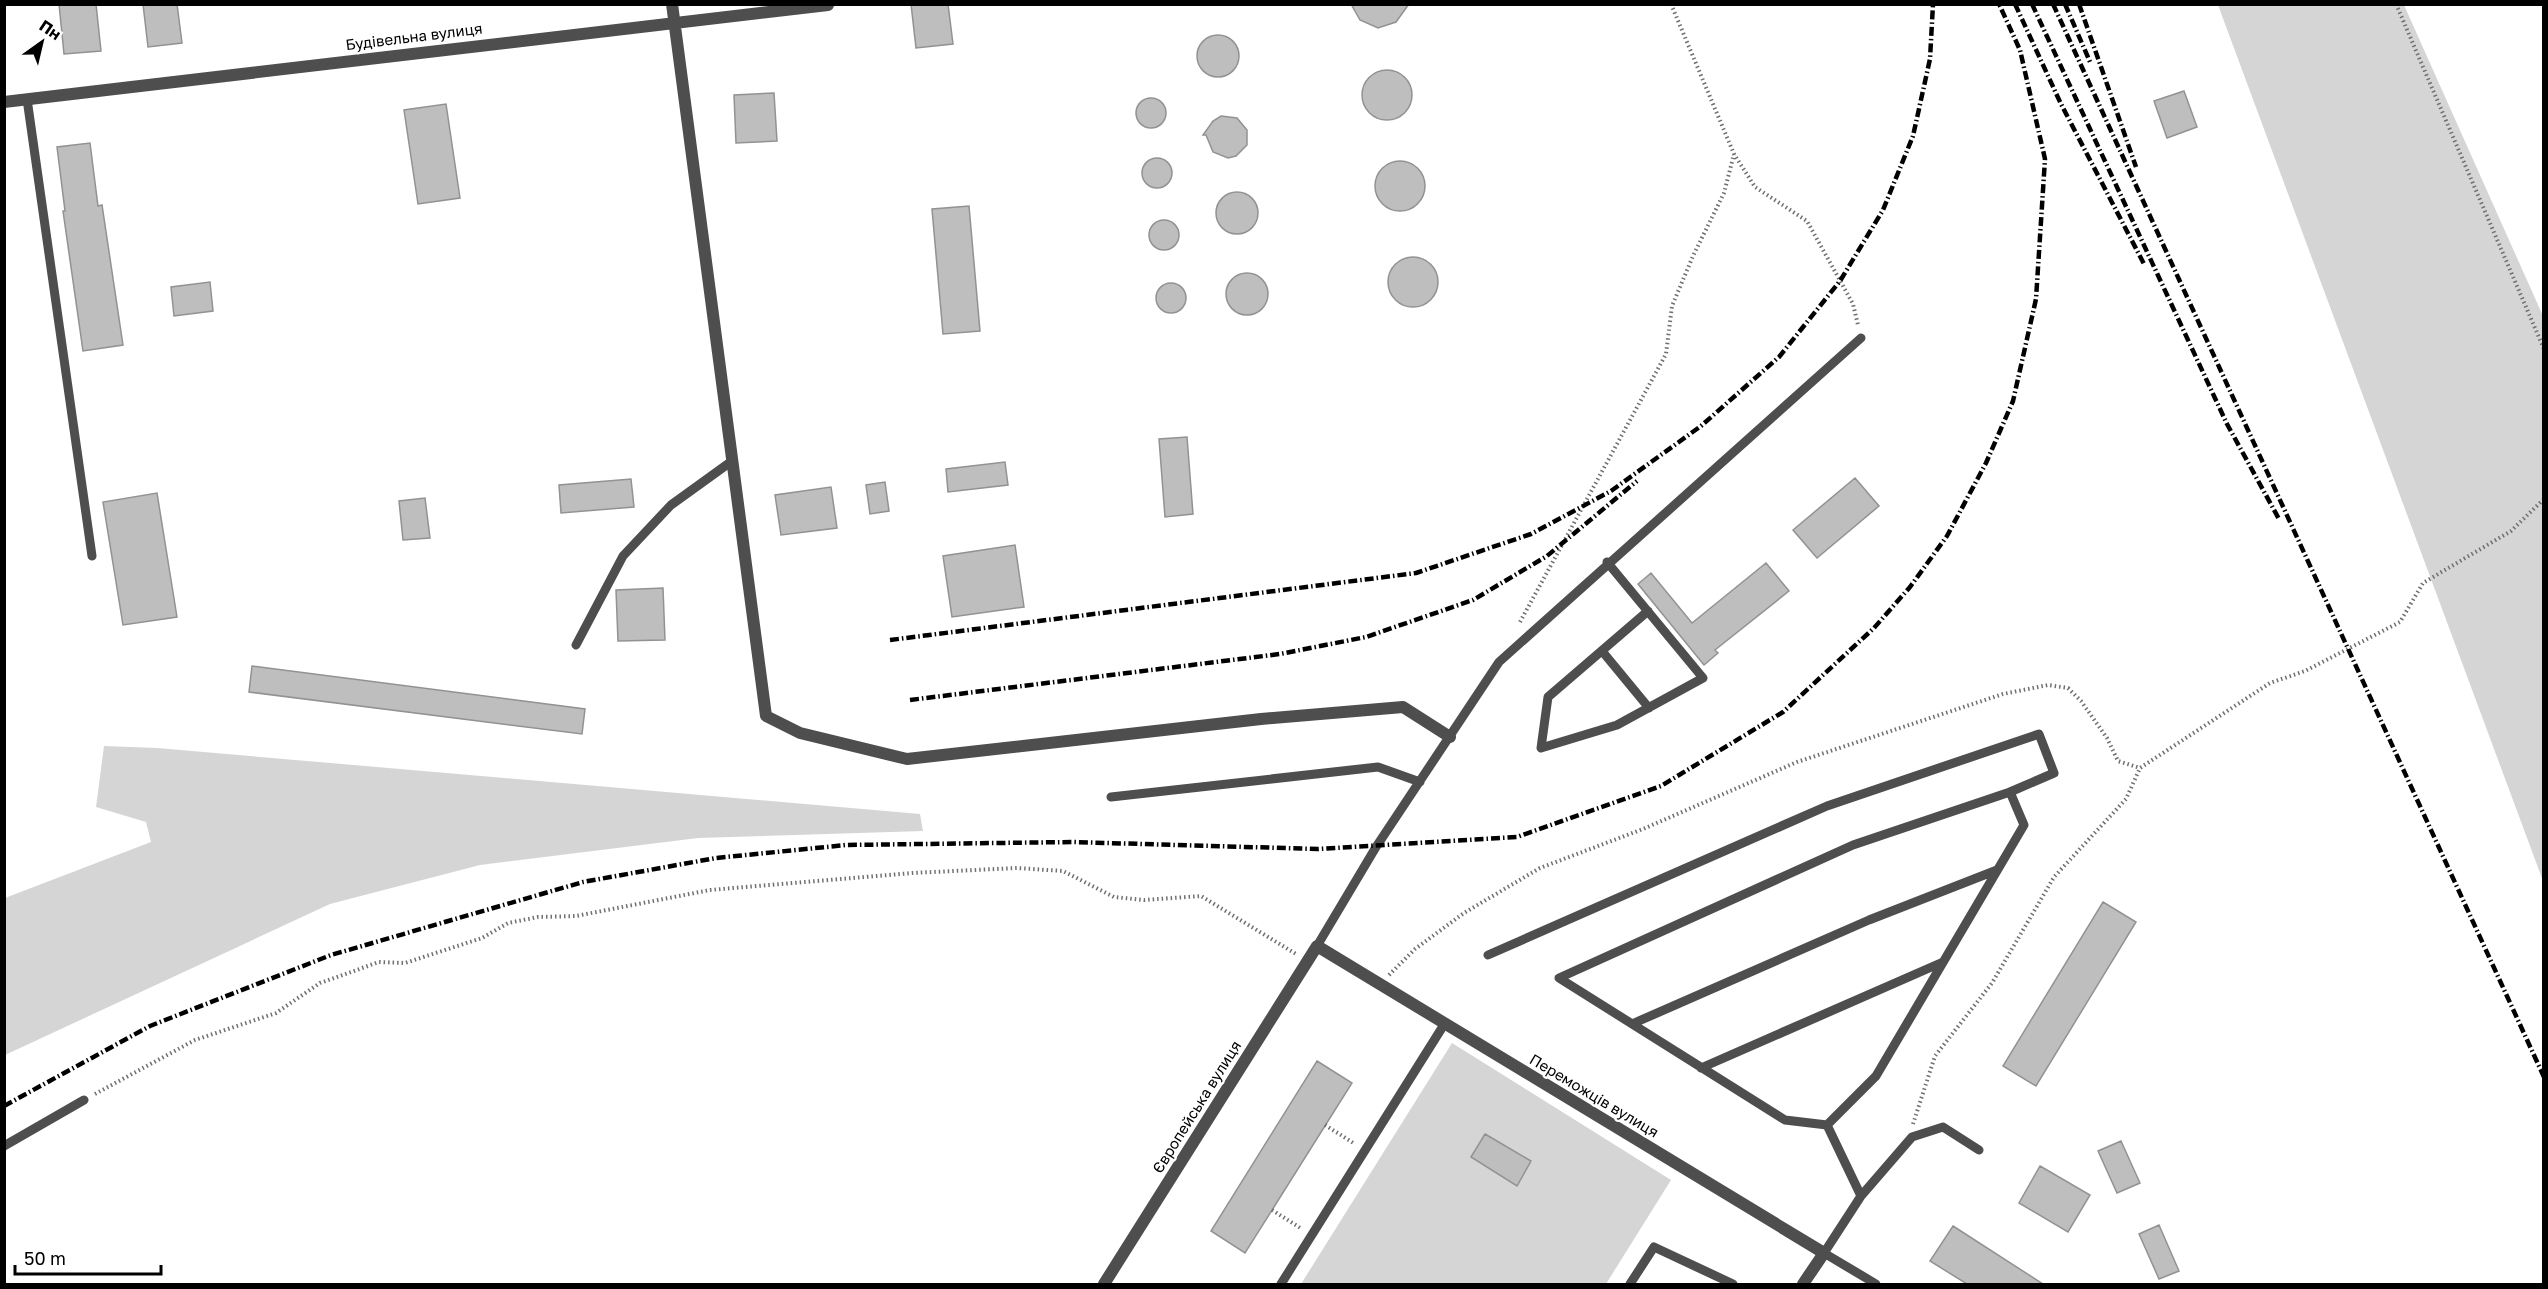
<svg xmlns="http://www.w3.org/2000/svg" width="2548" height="1289" font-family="'Golos Text',sans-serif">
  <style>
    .green { fill: #d5d5d5 }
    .building { fill: #bebebe; stroke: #929292; stroke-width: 1.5 }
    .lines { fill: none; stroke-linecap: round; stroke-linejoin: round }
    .path { stroke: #707070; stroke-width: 4; stroke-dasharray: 1.5 3; stroke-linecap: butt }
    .lane { stroke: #4e4e4e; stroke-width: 9 }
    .street { stroke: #4e4e4e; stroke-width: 12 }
    .rail { stroke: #000; stroke-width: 4.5; stroke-dasharray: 9 3 1.5 3; stroke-linecap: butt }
    .labels { text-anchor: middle; stroke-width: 4.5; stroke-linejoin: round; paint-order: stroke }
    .street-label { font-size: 15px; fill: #000; stroke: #fff }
  </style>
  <rect width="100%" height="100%" fill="#fff"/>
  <!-- green -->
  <path class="green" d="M2218,5H2404L2543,316V881Z
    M104,746L157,748L920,814L923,831L698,838L480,865L330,904L5,1055V898L151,842L146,822L96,807Z
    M1452,1043L1671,1180L1606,1284H1301Z"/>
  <!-- building -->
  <path class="building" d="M59,4H96L101,51L64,54Z
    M143,4H177L182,43L148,47Z
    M911,4H948L953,44L916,48Z
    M1351,4H1409L1396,22L1378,28L1360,20Z
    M1197 56a21 21 0 1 1 42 0a21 21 0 1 1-42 0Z
    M1362 95a25 25 0 1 1 50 0a25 25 0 1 1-50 0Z
    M2184,91L2197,127L2167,138L2154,101Z
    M774,93L777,141L736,143L734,95Z
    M1136 113a15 15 0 1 1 30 0a15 15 0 1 1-30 0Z
    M446,104L460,198L418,204L404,110Z
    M1221,116L1237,118L1247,130V145L1236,156L1228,158L1213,152L1206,135H1203L1213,121Z
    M90,143L98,206L102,205L123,345L83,351L63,211H65L57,147Z
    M1142 173a15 15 0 1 1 30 0a15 15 0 1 1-30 0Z
    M1375 186a25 25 0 1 1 50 0a25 25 0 1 1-50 0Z
    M1216 213a21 21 0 1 1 42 0a21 21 0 1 1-42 0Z
    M969,206L980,331L943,334L932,209Z
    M1149 235a15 15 0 1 1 30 0a15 15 0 1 1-30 0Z
    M1388 282a25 25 0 1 1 50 0a25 25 0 1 1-50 0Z
    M1226 294a21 21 0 1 1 42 0a21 21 0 1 1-42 0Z
    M210,282L213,311L174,316L171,287Z
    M1156 298a15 15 0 1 1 30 0a15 15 0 1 1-30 0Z
    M1187,437L1193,514L1165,517L1159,439Z
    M1005,462L1008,485L948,492L946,469Z
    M1855,478L1879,506L1817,558L1793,530Z
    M631,479L634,507L561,513L559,485Z
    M885,482L889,511L870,514L866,485Z
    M831,487L837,528L781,535L775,495Z
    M157,493L177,617L123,625L103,502Z
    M425,498L430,538L403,540L399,501Z
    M1015,545L1024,607L952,617L943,556Z
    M1766,563L1789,591L1715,650L1718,653L1704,665L1638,584L1651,573L1692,623Z
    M663,588L665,640L618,641L616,590Z
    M252,666L585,709L582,734L249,692Z
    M2103,902L2136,922L2036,1086L2003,1066Z
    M1317,1061L1352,1083L1245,1253L1211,1231Z
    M1485,1134L1531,1161L1517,1186L1471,1157Z
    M2121,1141L2140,1183L2117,1193L2098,1151Z
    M2040,1166L2090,1195L2068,1232L2019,1203Z
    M2159,1225L2179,1271L2159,1279L2139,1234Z
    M1953,1226L2043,1284H1967L1930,1261Z"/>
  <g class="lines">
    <!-- path -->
    <path class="path" d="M1671,4L1734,154L1755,187L1807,221L1853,304L1858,325
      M2396,4L2544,349
      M1520,622L1666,354L1672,306L1693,256L1724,193L1734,154
      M1389,975L1415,949L1464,913L1540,868L1643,829L1797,762L2003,694L2048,685L2068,688L2081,701L2107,738L2118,761L2140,768
      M95,1094L195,1040L276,1013L320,983L379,962L405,963L482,938L508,923L538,917L576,916L710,890L912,873L1017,868L1063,871L1114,897L1144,900L1201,896L1296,954
      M1913,1124L1935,1056L1992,983L2054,877L2126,799L2140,768L2270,683L2305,671L2400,622L2423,583L2511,531L2544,499
      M1325,1125L1355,1144
      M1272,1210L1302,1229"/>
    <!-- lane -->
    <path class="lane" d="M27,99L92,556
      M1607,562L1703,678L1617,725L1541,748L1548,697L1648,611
      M576,645L623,556L671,505L732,461
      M1602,651L1649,708
      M1111,797L1378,767L1420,782
      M1317,946L1376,847L1499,662L1861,338
      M1488,955L1827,806L2039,734L2054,773L2010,792L2024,825L1876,1076L1827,1125L1785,1120L1559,978L1853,845L2010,792
      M1632,1024L1869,920L1997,870
      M1701,1068L1943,962
      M1827,1125L1861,1196
      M4,1146L84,1100
      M1281,1284L1445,1023
      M1630,1284L1654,1247L1733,1284
      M1876,1284L1824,1253L1861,1196L1912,1137L1943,1127L1979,1150"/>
    <!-- street -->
    <path class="street" d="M672,4L766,716L800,733L907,759L1261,719L1403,707L1450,737
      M4,102L828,5
      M1104,1284L1317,946L1824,1253L1803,1284"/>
    <!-- rail -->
    <path class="rail" d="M2015,4L2061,104L2144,264
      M2032,4L2227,424L2279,519
      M2053,4L2544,1077
      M2065,4L2090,62
      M2079,4L2136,167
      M890,640L1416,573L1531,534L1611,491L1701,426L1779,357L1840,281L1883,210L1913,136L1930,59L1933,4
      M910,700L1280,654L1366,637L1473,600L1547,556L1637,481
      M4,1106L150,1026L331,955L583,882L716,858L846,845L1072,842L1318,849L1517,837L1661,786L1783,712L1874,628L1910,587L1947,536L1986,463L2013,401L2036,299L2045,159L2020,50L1999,4"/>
  </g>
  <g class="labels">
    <!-- street labels -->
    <g class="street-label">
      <text transform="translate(414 37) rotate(-7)" y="5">Будівельна вулиця</text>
      <text transform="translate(1594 1096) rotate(31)" y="5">Переможців вулиця</text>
      <text transform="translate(1197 1107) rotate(-58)" y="5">Європейська вулиця</text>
    </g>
  </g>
  <!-- border -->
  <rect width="2548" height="1289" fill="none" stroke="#000000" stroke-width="12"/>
  <!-- north arrow -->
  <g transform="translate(42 42) rotate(34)" stroke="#ffffff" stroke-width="4.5" paint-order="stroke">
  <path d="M0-4.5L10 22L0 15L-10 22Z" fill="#000000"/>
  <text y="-9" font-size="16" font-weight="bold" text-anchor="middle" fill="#000000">Пн</text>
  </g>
  <!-- scale -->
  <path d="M15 1265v9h146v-9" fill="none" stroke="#000000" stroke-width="3"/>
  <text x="24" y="1265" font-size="18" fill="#000000" stroke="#ffffff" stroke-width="4.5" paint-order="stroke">50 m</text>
</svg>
